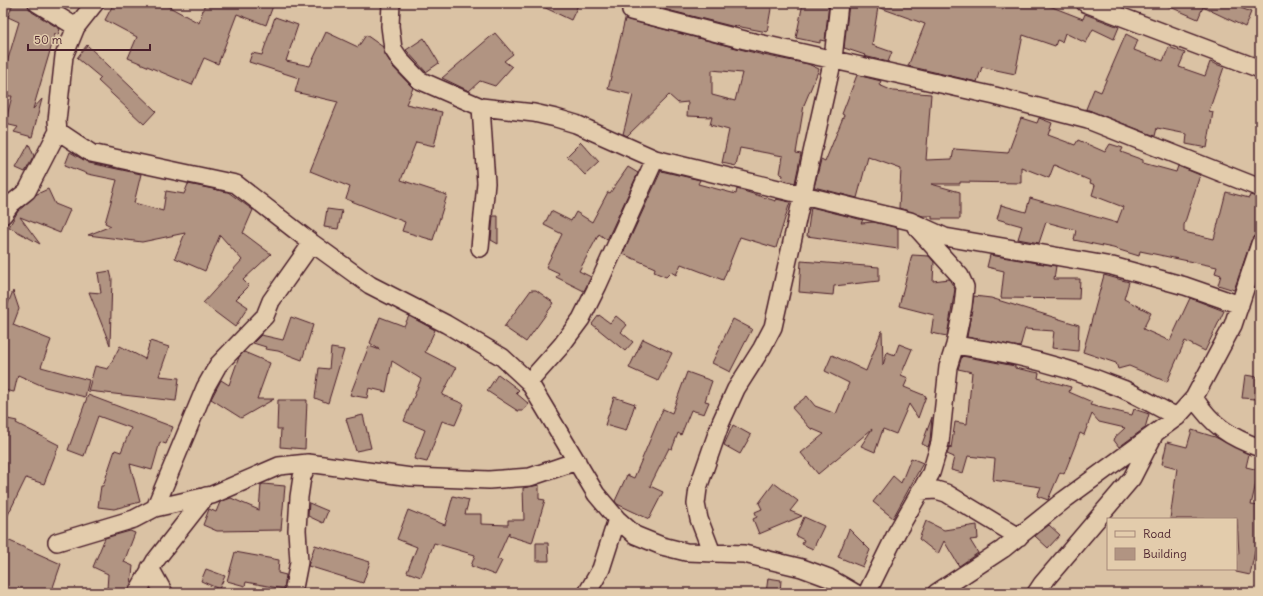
<svg xmlns="http://www.w3.org/2000/svg" width="1263" height="596" font-family="Delius,sans-serif">
  <style>
    .building { fill: #b19482; stroke: #4a1f2b; fill-rule: evenodd }
    .lines { fill: none; stroke-linecap: round; stroke-linejoin: round }
    .street-casing { stroke: #4a1f2b; stroke-width: 20 }
    .street { stroke: #e3ccac; stroke-width: 17 }
  </style>
  <rect width="100%" height="100%" fill="#dac2a4"/>
  <filter id="ink" filterUnits="userSpaceOnUse"><feTurbulence type="fractalNoise" baseFrequency=".025" numOctaves="2"/><feDisplacementMap in="SourceGraphic" scale="8" xChannelSelector="R" yChannelSelector="G"/><feConvolveMatrix kernelMatrix="1 2 1 2 8 2 1 2 1" color-interpolation-filters="sRGB"/></filter>
  <g filter="url(#ink)">
    <!-- building -->
    <path class="building" d="M13,3H27L32,12L60,29L58,35L55,34L33,109L42,99L32,137L14,132L18,127L5,124L12,96H3V76L19,22L8,17Z
      M114,3H162L199,23L205,3H274L266,25L237,14L218,64L204,58L192,85L128,58L137,37L105,20Z
      M535,3H579L571,20Z
      M640,3H772L767,32L736,26L735,27Z
      M803,3H829L825,41L820,40V43L796,38Z
      M849,3H993L1003,10L1006,3H1042L1083,19L1085,14L1119,27L1114,39L1093,29L1086,43L1065,33L1062,42L1057,40L1055,46L1023,35L1015,74L982,67L977,82L908,66L925,24L878,7L872,45L892,52L888,62L864,56L865,55L844,48Z
      M1161,3H1243L1241,8L1251,12L1245,27L1203,7L1198,19Z
      M275,17L298,25L286,61L310,66L326,32L358,47L366,35L383,47L385,54L393,67L413,88L406,104L442,112L434,146L416,142L401,180L447,195L433,240L402,231L405,222L346,199L350,187L310,171L338,102L295,92L299,78L249,62L252,53L262,55Z
      M625,19L763,55L808,64L819,69L804,105L796,153L801,154L795,183L782,180L783,175L780,174L783,156L740,148L736,166L722,163L729,130L710,125L712,117L687,116L688,102L678,103L669,95L627,136L623,134L633,95L608,89ZM712,70L742,73L735,101L712,95Z
      M495,33L513,54L504,61L512,67L495,86L480,81L469,91L442,78Z
      M1126,34L1138,40L1134,50L1163,61L1169,47L1185,53L1179,67L1205,76L1210,62L1224,67L1209,111L1213,112L1207,148L1186,144L1187,134L1157,128L1155,136L1086,109L1094,89L1101,92Z
      M424,38L439,63L426,72L406,50Z
      M87,45L156,111L144,124L98,81L101,78L77,58Z
      M857,75L881,81L879,85L893,91L931,94L926,160L952,159L954,149L1008,153L1021,118L1037,123L1039,118L1052,123L1048,135L1075,145L1078,140L1105,152L1110,144L1123,148L1121,152L1143,160V163L1176,172L1178,166L1200,175L1184,225V232L1214,239L1226,192L1249,198L1250,195L1260,198V231L1259,234L1254,236L1251,241L1234,290L1218,285L1221,275L1215,273L1217,267L1140,251L1139,256L1113,248L1074,240L1076,230L1046,222L1039,243L1018,239L1022,226L997,219L1001,205L1026,212L1030,198L1117,223L1123,207L1092,195L1095,185L1090,183L1091,181L1054,165L1049,178L1021,167V183L960,182V184H931L960,192V219H932V216H923L899,208L901,169L868,157L857,198L814,187L821,160L825,162L844,115L842,114Z
      M581,142L599,162L585,175L567,156Z
      M29,144L34,156L25,172L16,168Z
      M70,152L89,163L141,174L134,203L163,211L166,191L184,194L188,184L228,192L253,210L243,233L271,254L243,280L249,286L236,299L248,307L235,327L203,303L242,260L220,235L205,271L175,258L185,233L142,242L88,235L111,226L105,223L117,180L88,174L65,165Z
      M628,167L638,173L607,240L599,234L579,271L591,277L584,291L556,277L559,273L546,267L562,234L544,225L551,211L571,221L576,212L592,222L608,192L610,193Z
      M661,171L700,180L698,184L736,194L737,189L776,201V199L790,202L776,248L740,237L723,280L681,264L676,275L671,272L666,277L654,272L655,268L623,254Z
      M48,189L55,204L70,210L60,233L20,217L40,244L9,227L18,211L37,194Z
      M811,207L863,220L861,223L874,222L898,228V249L807,236Z
      M327,209L342,211L338,229L324,227Z
      M493,216H498V244L491,240Z
      M912,255L929,256L934,262L933,281L949,279L955,289L947,336L931,333L934,315L899,306Z
      M990,255L1056,266L1054,279H1080L1079,299L1001,298L1004,271L987,267Z
      M801,261L879,267V281L834,286L833,295L799,292Z
      M110,271L112,279L110,345L89,292L101,293L98,273Z
      M1104,275L1129,282L1124,299L1151,313L1143,329L1170,341L1190,298L1224,311L1205,351L1185,341L1167,382L1129,366L1118,369L1116,363L1083,352Z
      M531,290H536L554,303L526,342L504,327Z
      M13,291L19,309L13,325L51,340L41,367L89,380L85,397L45,387L18,375L14,392L3,390V316Z
      M974,296L991,298L1079,325L1078,351L1052,348L1054,331L1025,329L1020,347L967,337Z
      M599,315L610,323L616,316L627,325L621,332L633,342L625,351L592,324Z
      M409,316L435,330L425,352L456,368L442,395L464,404L455,425L442,421L427,462L414,459L425,430L404,421L421,379L392,361L386,392L369,388L367,398L350,395L369,346L380,350L370,343L380,317L404,326Z
      M291,317L313,325L302,360L278,351L265,349L266,347L253,343L261,335L283,340Z
      M733,319L752,329L730,372L712,363Z
      M882,330L883,365L887,352L895,355L899,344L912,349L901,375L908,378L904,387L926,396L918,418L909,404L896,434L883,429L875,452L861,446L872,429L818,474L801,453L824,434L810,428L792,408L807,396L815,406L836,414L849,383L825,371L832,355L866,371Z
      M643,339L672,353L658,381L629,368Z
      M150,341L169,347L159,376L179,378L176,401L88,391L95,366L108,369L120,346L145,359Z
      M331,348L344,350L328,403L315,398L319,368L329,369Z
      M244,352L270,363L257,399H274L241,418L211,399L221,380L229,385L239,357Z
      M962,356L1015,366V368L1039,373L1038,378L1071,387L1069,392L1092,402L1090,405L1132,415L1134,409L1149,414L1145,428L1119,447L1113,439L1125,428L1099,422L1092,414L1084,435L1080,433L1064,474L1060,472L1048,500L1037,496L1041,487L993,480L995,459L968,456L963,473L951,470L954,457L947,454L950,446L951,448L955,422L967,424L972,372L958,369Z
      M687,372L712,381L705,401L709,402L704,414L691,410L681,435L678,433L672,449L669,448L650,486L663,492L649,519L617,504L615,501L627,475L634,478L663,409L672,413Z
      M498,374L519,390L516,393L529,404L523,411H518L487,391Z
      M1245,375L1258,377L1255,399L1242,398Z
      M88,395L173,427L166,444L160,442L152,470L130,464L140,502L114,509L98,507L101,486H103L115,450L121,452L131,428L98,416L84,456L68,450Z
      M614,397L635,404L626,431L605,425Z
      M278,400H307L305,449L280,447L281,429H277Z
      M363,415L371,448L356,451L346,419Z
      M932,417L930,441L928,447L922,444Z
      M3,418L17,421L16,423L59,445L44,484L26,478L3,525Z
      M733,425L751,435L740,454L724,445Z
      M1192,430L1215,437L1249,454L1246,467L1259,470L1251,505L1260,506V552L1255,551L1250,575L1236,572V553L1239,554L1237,519H1170L1177,468L1162,464L1167,442L1187,447Z
      M911,458L923,463L893,518L873,502L893,476L901,483Z
      M774,483L798,501L790,511L802,516L759,534L753,519L757,517L755,512L762,509L759,503Z
      M263,484L285,486L281,530L217,531L203,525L209,509L216,512L220,502L231,498L259,510L261,485Z
      M539,485V499L545,500L532,543L509,536V532L497,559L502,561L495,575L471,566L475,555L434,543L421,577L407,572L417,547L397,539L408,510L445,525L453,496L469,500L465,514H481V524L508,525V520H524L523,488Z
      M309,503L328,511L323,523L308,516Z
      M804,517L824,526L813,549L802,544L804,540L796,536Z
      M926,521L944,530L977,525L978,539L970,540L978,553L959,566L944,541L938,554L919,539Z
      M1049,525L1060,535L1048,548L1035,536Z
      M849,529L870,550L863,567L838,557Z
      M130,531L135,533L124,562L133,566L131,584L128,591L107,589L108,574L93,567L105,538Z
      M3,538L61,564L51,593H3Z
      M536,543H548L549,561H536Z
      M315,545L370,562L363,583L308,566Z
      M235,552L279,560L278,573L286,575L284,589L246,582L245,586L227,581Z
      M206,569L225,576L219,589L201,581Z
      M768,578L781,580L780,593H766Z"/>
    <g class="lines">
      <defs>
        <path id="street" d="M37,3L76,27
          M95,3L76,27L64,56L57,121L58,131L91,153L236,184L312,243L370,285L446,324L502,357L529,382L596,494L617,519L635,535L662,546L686,552L744,554L802,568L829,578L855,593
          M391,3L390,26L393,49L401,61L419,80L481,107L534,113L556,118L576,124L655,159L910,221L945,237L1112,266L1185,286L1240,305
          M1085,3L1260,69
          M631,11L745,40L995,96L1088,120L1260,188
          M3,215L11,204L27,191L58,131
          M480,248L486,183L481,107
          M955,345C1012,353 1069,367 1123,389C1141,397 1159,408 1177,417
          M529,382L561,346L581,319L598,285L655,159
          M1194,398C1213,426 1229,437 1260,448
          M920,491L936,490L946,493L1019,537
          M155,508L212,495L279,466L308,463L411,477L489,480L530,477L577,461
          M57,542L134,519L155,508L205,388L218,365L265,316L271,301L312,243
          M712,553L699,519L696,504L698,488L721,422L736,389L762,348L773,327L833,59L839,3
          M150,568L164,593
          M137,593L155,561L206,496
          M293,593L299,562L297,530L299,497L302,477L308,463
          M587,593L601,569L617,519
          M867,593L897,532L931,473L940,443L948,367L955,345L963,306L965,287L960,276L916,227
          M936,593L1003,549L1064,500L1177,417L1194,398L1233,325L1260,244
          M1036,593L1042,584L1132,478L1154,435"/>
      </defs>
      <!-- street casing -->
      <use href="#street" class="street-casing"/>
      <!-- street -->
      <use href="#street" class="street"/>
    </g>
  </g>
  <!-- margin -->
  <rect width="1263" height="596" fill="none" stroke="#e3ccac" stroke-width="16"/>
  <rect x="8" y="8" width="1247" height="580" fill="none" stroke="#4a1f2b" stroke-width="1.5" filter="url(#ink)"/>
  <!-- legend -->
  <rect x="1107" y="518" width="130" height="52" fill="#e3ccac" stroke="#a68778"/>
  <rect x="1115" y="531" width="20" height="6" fill="#e3ccac" stroke="#a68778"/>
  <text x="1143" y="538" font-size="12" fill="#4a1f2b">Road</text>
  <rect x="1115" y="548" width="20" height="12" fill="#b19482" stroke="#a68778"/>
  <text x="1143" y="558" font-size="12" fill="#4a1f2b">Building</text>
  <!-- scale -->
  <path d="M28 44v6h122v-6" fill="none" stroke="#4a1f2b" stroke-width="2"/>
  <text x="34" y="44" font-size="12" fill="#4a1f2b" stroke="#e3ccac" stroke-width="3" paint-order="stroke">50 m</text>
</svg>
